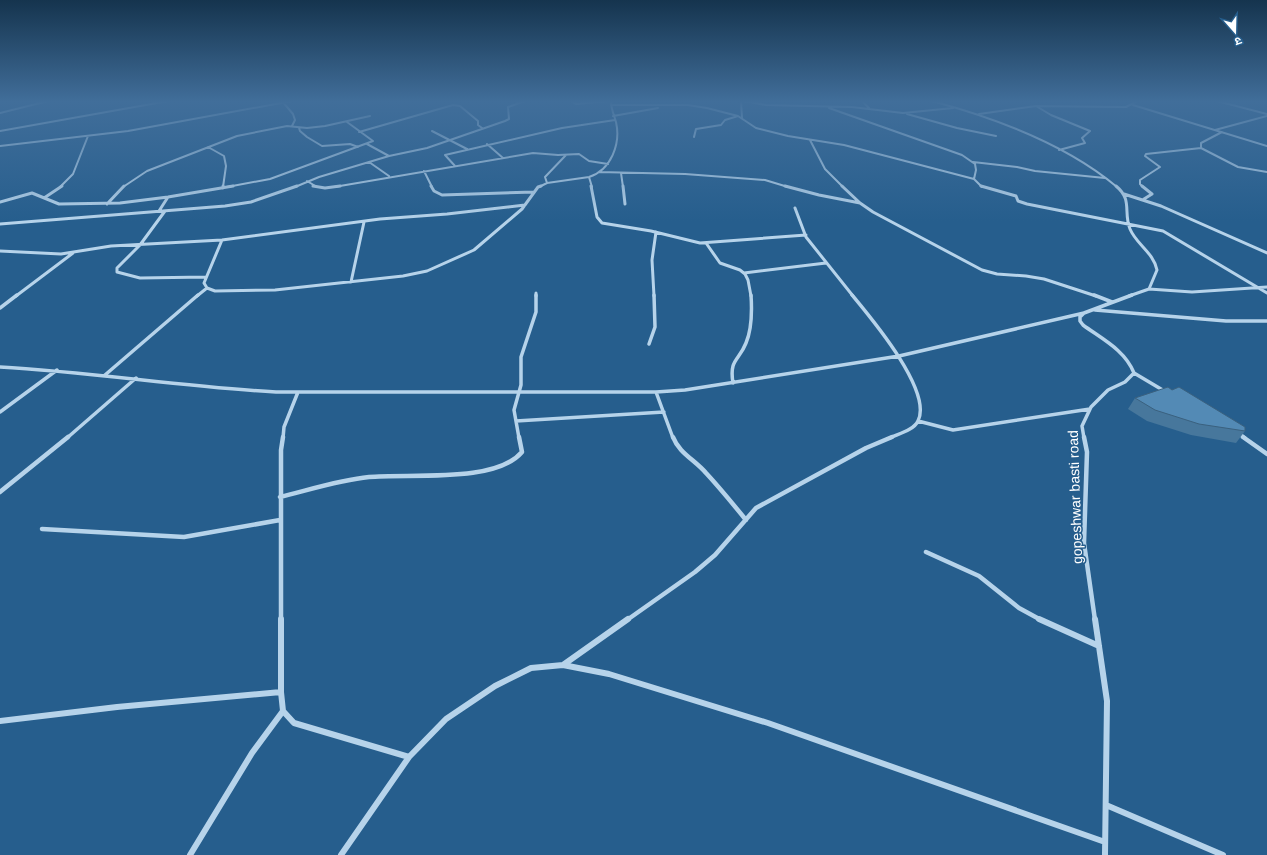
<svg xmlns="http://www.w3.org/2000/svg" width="1267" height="855" font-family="Arial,'Noto Sans Devanagari',sans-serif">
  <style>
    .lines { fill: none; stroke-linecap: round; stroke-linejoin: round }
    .minor-far4 { stroke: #b6d3ea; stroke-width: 2 }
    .minor-far3 { stroke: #b6d3ea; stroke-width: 3 }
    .minor-far2 { stroke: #b6d3ea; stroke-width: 3.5 }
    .minor-far1 { stroke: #b6d3ea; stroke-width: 4.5 }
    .minor { stroke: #b6d3ea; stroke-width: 6 }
    .wall { fill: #47779c }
    .building { fill: #538ab5; stroke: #3a617f }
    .labels { text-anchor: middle; stroke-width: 3; stroke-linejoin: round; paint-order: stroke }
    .street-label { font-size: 14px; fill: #fff; stroke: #265e8d }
  </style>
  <rect width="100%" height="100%" fill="#265e8d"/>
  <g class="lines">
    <!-- minor-far4 -->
    <path class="minor-far4" d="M282,101L293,114L295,120L292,126
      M571,101L576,104L608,101
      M741,101L742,118
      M744,101L766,105L852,107L903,113L953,108
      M862,101L869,108
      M932,101C995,118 1066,144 1117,187
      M1217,101L1267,114
      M611,105H688L707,108L738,116L756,128L788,136L844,145L974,179L982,187
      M1133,105L1267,146
      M1036,106L1051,115L1090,131L1082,138L1085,143L1059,150
      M829,108L962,155L975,164L976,170L974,179
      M0,113L48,101
      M907,114L957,128L996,136
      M979,114L1036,106L1126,107L1137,101
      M613,116L658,108
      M299,128L300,131L307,137L322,146L350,144L358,147
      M1215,130L1267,116
      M0,131L168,101
      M432,131L467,149
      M359,132L453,105L460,106L478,121V125L482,128
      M1222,132L1201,143V148L1238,167L1267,172
      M694,137L696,129L721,125L725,120L738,116
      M810,140L825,169L843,187
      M367,144L389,156
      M487,144L503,158
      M0,146L128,131L292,101
      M208,147L224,156L226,166L223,187
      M369,162L389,176
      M973,162L1017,167L1035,171L1105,178
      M455,166L445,155L562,128L615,120
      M424,171L432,187
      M599,172L685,174L765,180L788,187
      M621,173L623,187
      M589,177L592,187
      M307,181L317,187
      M547,183L545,177L566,155
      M60,187L73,174L88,136
      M123,187L147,171L237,136L287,126L307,128L325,126L370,116
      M227,187L270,179L373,141L347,122
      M295,187L319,177L389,156L427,148L505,121L509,119L508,107L525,101
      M334,187L533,153L558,155L579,154L589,161L608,164
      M539,187L547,183L589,177C611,170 621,144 616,122C614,115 611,109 611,101
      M1143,187L1140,184V180L1160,167L1145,156L1146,154L1201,148"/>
    <!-- minor-far3 -->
    <path class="minor-far3" d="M313,186L325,188L340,186
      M431,186L434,191L442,195L534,192
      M591,186L597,217L602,223L651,231L700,243L806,235
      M623,186L625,204
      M785,186L819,195L860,203
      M842,186L860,203L873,212L982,270L997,274L1026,276L1044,279L1096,296
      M981,186L1016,196L1018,201L1027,204L1163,231L1267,293
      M1116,186C1133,200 1123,212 1130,229C1136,244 1154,253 1157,270L1149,289L1129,296
      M1142,186L1152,194L1144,199
      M223,188V186
      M1124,194L1161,206L1267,253
      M44,198L62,186
      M0,202L32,193L59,204L120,203L168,197L233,186
      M107,204L124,186
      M795,208L806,237L853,296
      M159,211L168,197
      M165,211L140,245L117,268V272L140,278L206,277
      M0,224L225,206L251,202L297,186
      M222,240L204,283L207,288L215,291L275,290L403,276L427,271L474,250L522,209L538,187L541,186
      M706,243L720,263L740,270L745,274L748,280L751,296
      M0,251L61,254L111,246L222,240L380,219L447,214L525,205
      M744,273L826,263
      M351,282L364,222
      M1149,289L1192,292L1267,287
      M536,293V296
      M16,296L73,253
      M197,296L207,288
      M654,296L652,260L656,232"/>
    <!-- minor-far2 -->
    <path class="minor-far2" d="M852,295C871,318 933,391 918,421C914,430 898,434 890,438
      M1094,295L1112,302
      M0,308L17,295
      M1095,310L1226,321H1267
      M649,344L655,327L654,295
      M0,367C92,372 184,387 276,392H656L685,390L899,356L1084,313
      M1134,373L1166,392
      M105,375L198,295
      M733,383C729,359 739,361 746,343C752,329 752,310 751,295
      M656,392L673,438
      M0,412L57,370
      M516,421L664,412
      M918,421L953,430L1090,409
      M1238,433L1245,438
      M67,438L136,378
      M283,438L284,427L298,392
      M519,438L514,410L521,385V357L536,312V295
      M1084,438L1082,426L1091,407L1108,390L1125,382L1134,373C1125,350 1102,339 1083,325L1080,321V317L1084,313L1132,295"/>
    <!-- minor-far1 -->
    <path class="minor-far1" d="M673,437C679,453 695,460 706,473C720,488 733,504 746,520
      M1084,437L1087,452L1084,543L1095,620
      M1243,437L1267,454
      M0,492L68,437
      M280,497C309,490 339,480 369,477C408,473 495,484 522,452L519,437
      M42,529L184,537L280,520
      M926,552L979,576L1019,608L1041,620
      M281,620V450L283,437
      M627,620L695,572L715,555L756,508L866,448L892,437"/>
    <!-- minor -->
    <path class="minor" d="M281,619V692L283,711L294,723L409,757
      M1039,619L1099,646
      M1095,619L1107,701L1105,855
      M563,665L628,619
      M0,721L117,707L281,692
      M1106,805L1223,855
      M190,855L252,753L283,711
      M341,855L409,757L446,719L495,686L531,668L563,665L609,674L768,723L1105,842"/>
  </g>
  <!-- wall -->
  <path class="wall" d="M1135,398L1245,431L1236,443L1191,435L1147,421L1128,409Z"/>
  <!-- building -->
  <path class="building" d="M1168,387L1172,390L1179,387L1245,427V431L1199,424L1155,410L1135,398Z"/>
  <!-- sky -->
  <linearGradient id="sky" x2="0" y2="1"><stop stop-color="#15344e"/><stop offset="0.46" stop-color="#416e9a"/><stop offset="1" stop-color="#416e9a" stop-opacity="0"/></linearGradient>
  <rect width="1267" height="221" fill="url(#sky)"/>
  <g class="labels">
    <!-- street labels -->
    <g class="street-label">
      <text transform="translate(1075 497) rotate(-92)" y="5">gopeshwar basti road</text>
    </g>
  </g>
  <!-- north arrow -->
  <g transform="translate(1235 32) rotate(160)" stroke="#265e8d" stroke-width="3" paint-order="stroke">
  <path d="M0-3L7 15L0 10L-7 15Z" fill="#ffffff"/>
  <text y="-6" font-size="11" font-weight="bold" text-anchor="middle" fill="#ffffff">उ</text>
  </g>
</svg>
